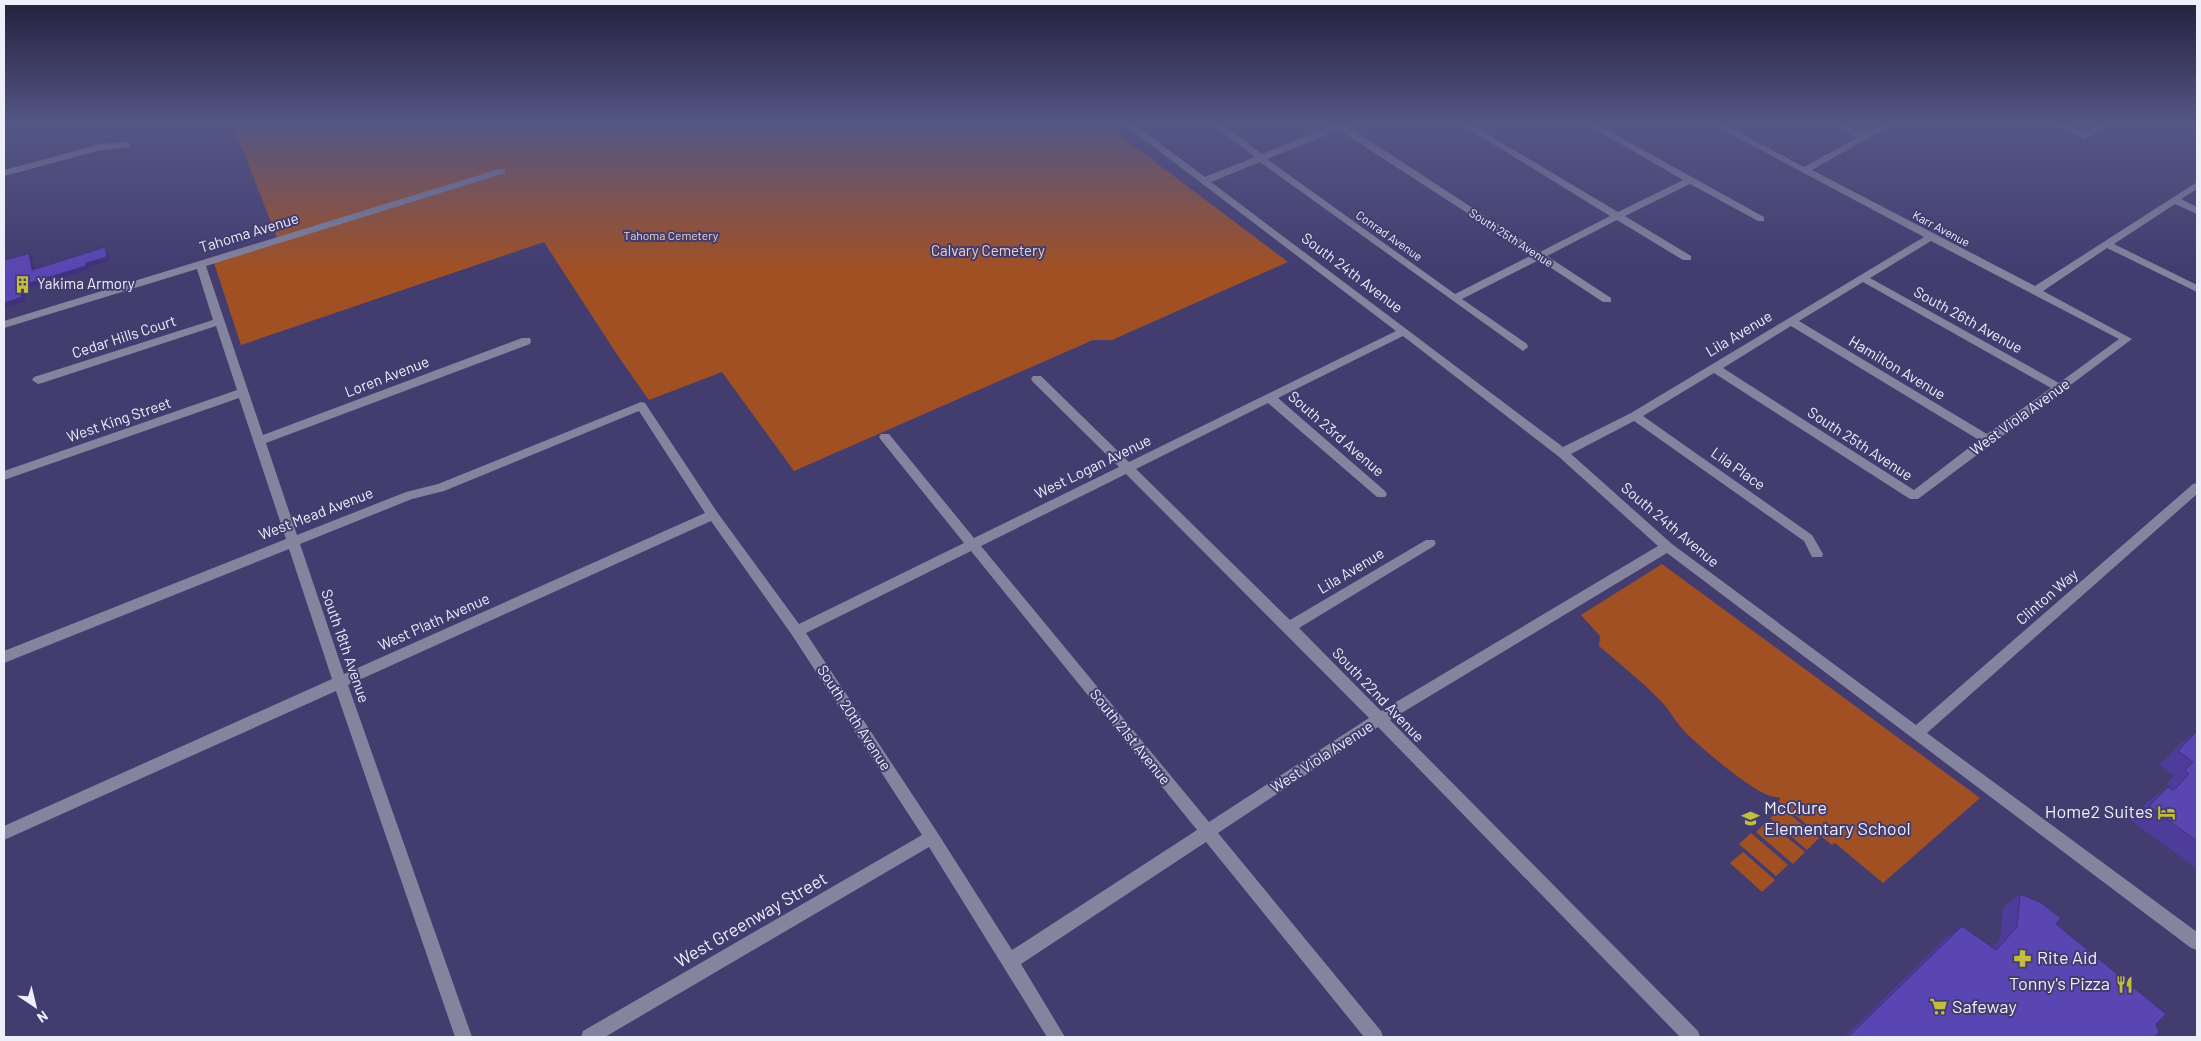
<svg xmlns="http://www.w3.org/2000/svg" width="2201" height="1041" font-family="Barlow,sans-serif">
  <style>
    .green { fill: #a15024 }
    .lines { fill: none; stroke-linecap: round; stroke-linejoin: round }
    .minor { fill: #85849e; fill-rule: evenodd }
    .wall { fill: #4d3c99 }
    .shaded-wall { fill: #3f317d }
    .building { fill: #5a46b2; stroke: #3f317d }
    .labels { text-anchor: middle; stroke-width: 4; stroke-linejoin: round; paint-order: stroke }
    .far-street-label { font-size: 12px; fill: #efeefb; stroke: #423c6f }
    .far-park-label { font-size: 12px; fill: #efd1c3; stroke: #423c6f }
    .street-label { font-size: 15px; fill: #efeefb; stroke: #423c6f }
    .park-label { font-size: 15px; fill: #efd1c3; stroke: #423c6f }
    .poi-label { font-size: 15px; fill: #efeefb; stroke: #423c6f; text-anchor: start }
    .near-poi-label { font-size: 18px; fill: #efeefb; stroke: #423c6f; text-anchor: start }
    .near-street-label { font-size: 18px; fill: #efeefb; stroke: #423c6f }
  </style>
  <rect width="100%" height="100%" fill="#423c6f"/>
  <!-- green -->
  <path class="green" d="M233,125H1106L1288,262L1112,340H1093L794,471L722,372L649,400L618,356L544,242L241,345L214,263L279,243Z
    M1662,564L1980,798L1883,883L1835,843L1832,845L1779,802L1780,797C1762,802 1701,747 1686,733C1676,723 1670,710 1660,700C1641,681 1620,664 1599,646L1600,636L1581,615Z
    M1782,808L1819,838L1807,850L1770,818Z
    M1767,821L1805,852L1793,864L1756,832Z
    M1751,833L1788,865L1776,876L1739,844Z
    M1743,852L1775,880L1762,892L1730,863Z"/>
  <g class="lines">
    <!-- minor -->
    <path class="minor" d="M1125,125H1135L1205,177L1255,157L1213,125H1223L1262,154L1335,125H1347V126L1540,252L1610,216L1462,125H1472L1618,212L1683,180L1588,125H1598L1764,217V221H1758L1690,184L1625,216L1691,256V260H1683L1617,220L1547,256L1611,298V302H1603L1539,260L1462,299L1527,344L1528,347L1523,351L1260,162L1211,182L1563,447L1631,413L1924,237L1714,125H1725L1804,167L1857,138L1834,125H1845L1864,134L1881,125H1891L1812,170L2035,286L2197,182V189L2181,199L2197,207V214L2175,204L2114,244L2197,285V292L2107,248L2043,291L2132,339L1918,499H1910L1714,373L1643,416L1812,535L1823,554L1822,557H1812L1804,541L1634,421L1571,454L1672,544L1916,725L2193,484L2197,483V494L1927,733L2197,932V950L2191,948L1667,553L1390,720L1698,1031L1700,1037H1680L1378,727L1218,833L1381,1031L1383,1037H1364L1206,842L1021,964L1065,1037H1047L929,847L605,1037H581L583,1031L922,835L792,635L711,521L348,685L472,1037H455L336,691L4,840V826L332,679L289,549L4,663V651L286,539L239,398L4,480V471L237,390L216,326L42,383L38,384L32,380L34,377L213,320L197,269L4,328V321L499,169H505V173L206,266L263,435L522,338H530L531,341L530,344L266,443L297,535L406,492L438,484L641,402L645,403L717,512L799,624L964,543L881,440L879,437L881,434H889L974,538L1119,467L1033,382L1031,379L1033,376H1041L1129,462L1396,331ZM1339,130L1532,255L1455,294L1267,159ZM1931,241L2119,339L2059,383L1870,278ZM1863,282L2051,388L1987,434L1799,321ZM1791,326L1979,440L1914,490L1723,368ZM1403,336L1558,456L1658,546L1381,711L1299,628L1434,546L1436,543L1434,540H1426L1290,620L1136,469L1268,403L1377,497H1385L1387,494L1385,491L1278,398ZM639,411L705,513L344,674L300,544L412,499L444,491ZM1126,474L1369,718L1209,822L981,546ZM971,551L1197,830L1012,950L937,832L806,633Z
      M2054,125H2065L2084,133L2097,125H2107L2084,139Z
      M126,142L131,145L129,147L101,150L4,176V170L101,144Z"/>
  </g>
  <!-- wall -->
  <path class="wall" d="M2197,731V869L2130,820L2149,800L2168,787L2170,788L2171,787L2166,784L2174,776L2159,765L2181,743Z
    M2020,894L2056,924L2156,1024L2155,1037H1844L1946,938L1962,926L1992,947L2000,939L2003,907Z"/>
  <!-- shaded-wall -->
  <path class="shaded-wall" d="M105,247L108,251L110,261L89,267V269L24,290L26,301L4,308V303L20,286L86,263Z
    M29,253L32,257L35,274L32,270Z"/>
  <!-- building -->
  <path class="building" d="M105,247L107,257L86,263V266L20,286L22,297L4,303V256L5,255L6,260L29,253L32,270Z
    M2197,731V841L2149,806L2168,787L2173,791L2189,774L2185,770L2193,762L2178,751Z
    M2020,894L2040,902L2061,918L2056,924L2166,1014L2156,1024L2159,1032L2155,1037H1848L1962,926L1996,950L2017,927Z"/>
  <!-- sky -->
  <linearGradient id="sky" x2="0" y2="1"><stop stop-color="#24213d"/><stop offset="0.46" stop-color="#545685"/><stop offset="1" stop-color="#545685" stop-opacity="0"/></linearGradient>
  <rect width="2201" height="271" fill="url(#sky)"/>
  <!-- icons -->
  <defs>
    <symbol id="building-bare" viewBox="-9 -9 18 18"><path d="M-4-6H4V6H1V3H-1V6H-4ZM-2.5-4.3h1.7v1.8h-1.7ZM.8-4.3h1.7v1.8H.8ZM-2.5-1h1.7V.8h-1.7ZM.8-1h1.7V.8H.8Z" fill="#c2bd3f" stroke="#423c6f" stroke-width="2.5" paint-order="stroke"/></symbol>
    <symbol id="hotel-bare" viewBox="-9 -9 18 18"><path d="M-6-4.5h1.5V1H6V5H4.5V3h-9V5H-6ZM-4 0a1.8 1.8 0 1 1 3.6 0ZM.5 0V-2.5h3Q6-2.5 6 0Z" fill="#c2bd3f" stroke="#423c6f" stroke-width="2.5" paint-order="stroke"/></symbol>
    <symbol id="school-bare" viewBox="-9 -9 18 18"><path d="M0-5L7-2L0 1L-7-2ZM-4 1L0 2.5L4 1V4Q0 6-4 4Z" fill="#c2bd3f" stroke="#423c6f" stroke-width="2.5" paint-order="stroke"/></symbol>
    <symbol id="pharmacy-bare" viewBox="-9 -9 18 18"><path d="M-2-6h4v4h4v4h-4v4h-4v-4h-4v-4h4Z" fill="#c2bd3f" stroke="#423c6f" stroke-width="2.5" paint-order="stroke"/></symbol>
    <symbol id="restaurant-bare" viewBox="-9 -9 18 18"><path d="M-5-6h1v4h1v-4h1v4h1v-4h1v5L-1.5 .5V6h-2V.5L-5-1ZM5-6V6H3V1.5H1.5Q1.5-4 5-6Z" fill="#c2bd3f" stroke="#423c6f" stroke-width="2.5" paint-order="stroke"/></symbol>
    <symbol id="supermarket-bare" viewBox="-9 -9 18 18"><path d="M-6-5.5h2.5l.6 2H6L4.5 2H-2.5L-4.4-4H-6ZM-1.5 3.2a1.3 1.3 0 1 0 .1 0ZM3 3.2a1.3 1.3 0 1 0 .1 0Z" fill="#c2bd3f" stroke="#423c6f" stroke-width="2.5" paint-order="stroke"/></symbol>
  </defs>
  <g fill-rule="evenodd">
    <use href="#building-bare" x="10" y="272" width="25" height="25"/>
    <use href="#hotel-bare" x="2154" y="800" width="25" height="25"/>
    <use href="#school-bare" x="1738" y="806" width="25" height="25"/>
    <use href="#pharmacy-bare" x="2010" y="946" width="25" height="25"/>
    <use href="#restaurant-bare" x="2112" y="972" width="25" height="25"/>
    <use href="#supermarket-bare" x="1926" y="994" width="25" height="25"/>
  </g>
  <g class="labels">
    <!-- far-street labels -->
    <g class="far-street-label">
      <text transform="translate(1941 229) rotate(28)" y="4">Karr Avenue</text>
      <text transform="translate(1389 236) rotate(35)" y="4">Conrad Avenue</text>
      <text transform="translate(1511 238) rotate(33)" y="4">South 25th Avenue</text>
    </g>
    <!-- far-park labels -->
    <g class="far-park-label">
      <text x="671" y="240">Tahoma Cemetery</text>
    </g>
    <!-- street labels -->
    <g class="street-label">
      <text transform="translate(249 233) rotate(-17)" y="5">Tahoma Avenue</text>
      <text transform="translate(1352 273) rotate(37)" y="5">South 24th Avenue</text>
      <text transform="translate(1968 320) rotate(29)" y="5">South 26th Avenue</text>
      <text transform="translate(1739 334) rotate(-31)" y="5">Lila Avenue</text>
      <text transform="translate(124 337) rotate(-18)" y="5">Cedar Hills Court</text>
      <text transform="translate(1897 368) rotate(31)" y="5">Hamilton Avenue</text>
      <text transform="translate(387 377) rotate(-21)" y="5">Loren Avenue</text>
      <text transform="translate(2020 417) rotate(-36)" y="5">West Viola Avenue</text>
      <text transform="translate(119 420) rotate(-19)" y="5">West King Street</text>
      <text transform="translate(1336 434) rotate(41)" y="5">South 23rd Avenue</text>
      <text transform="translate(1860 444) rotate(33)" y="5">South 25th Avenue</text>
      <text transform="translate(1093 467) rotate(-26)" y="5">West Logan Avenue</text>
      <text transform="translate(1738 469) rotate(35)" y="5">Lila Place</text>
      <text transform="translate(316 514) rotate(-21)" y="5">West Mead Avenue</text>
      <text transform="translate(1670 525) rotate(40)" y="5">South 24th Avenue</text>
      <text transform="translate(1351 571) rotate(-31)" y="5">Lila Avenue</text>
      <text transform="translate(2047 597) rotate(-41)" y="5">Clinton Way</text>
      <text transform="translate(434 622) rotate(-24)" y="5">West Plath Avenue</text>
      <text transform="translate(345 646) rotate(71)" y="5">South 18th Avenue</text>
      <text transform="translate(1378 695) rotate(46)" y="5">South 22nd Avenue</text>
      <text transform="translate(854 718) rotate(57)" y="5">South 20th Avenue</text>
      <text transform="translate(1130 737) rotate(51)" y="5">South 21st Avenue</text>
      <text transform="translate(1322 757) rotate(-33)" y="5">West Viola Avenue</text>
    </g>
    <!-- park labels -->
    <g class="park-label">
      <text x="988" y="256">Calvary Cemetery</text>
    </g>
    <!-- poi labels -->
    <g class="poi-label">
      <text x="37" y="289">Yakima Armory</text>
    </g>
    <!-- near-poi labels -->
    <g class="near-poi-label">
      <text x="1764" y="814">McClure<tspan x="1764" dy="21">Elementary School</tspan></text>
      <text x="2153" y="818" text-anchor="end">Home2 Suites</text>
      <text x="2037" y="964">Rite Aid</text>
      <text x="2110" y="990" text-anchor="end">Tonny's Pizza</text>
      <text x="1952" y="1013">Safeway</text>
    </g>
    <!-- near-street labels -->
    <g class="near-street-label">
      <text transform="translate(751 920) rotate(-30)" y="6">West Greenway Street</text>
    </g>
  </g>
  <!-- border -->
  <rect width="2201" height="1041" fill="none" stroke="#efeefb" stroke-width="10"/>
  <!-- north arrow -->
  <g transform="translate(35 1006) rotate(145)" stroke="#423c6f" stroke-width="4" paint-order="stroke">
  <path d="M0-4L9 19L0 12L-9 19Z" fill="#efeefb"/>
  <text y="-8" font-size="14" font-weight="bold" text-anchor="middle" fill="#efeefb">N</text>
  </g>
</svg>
